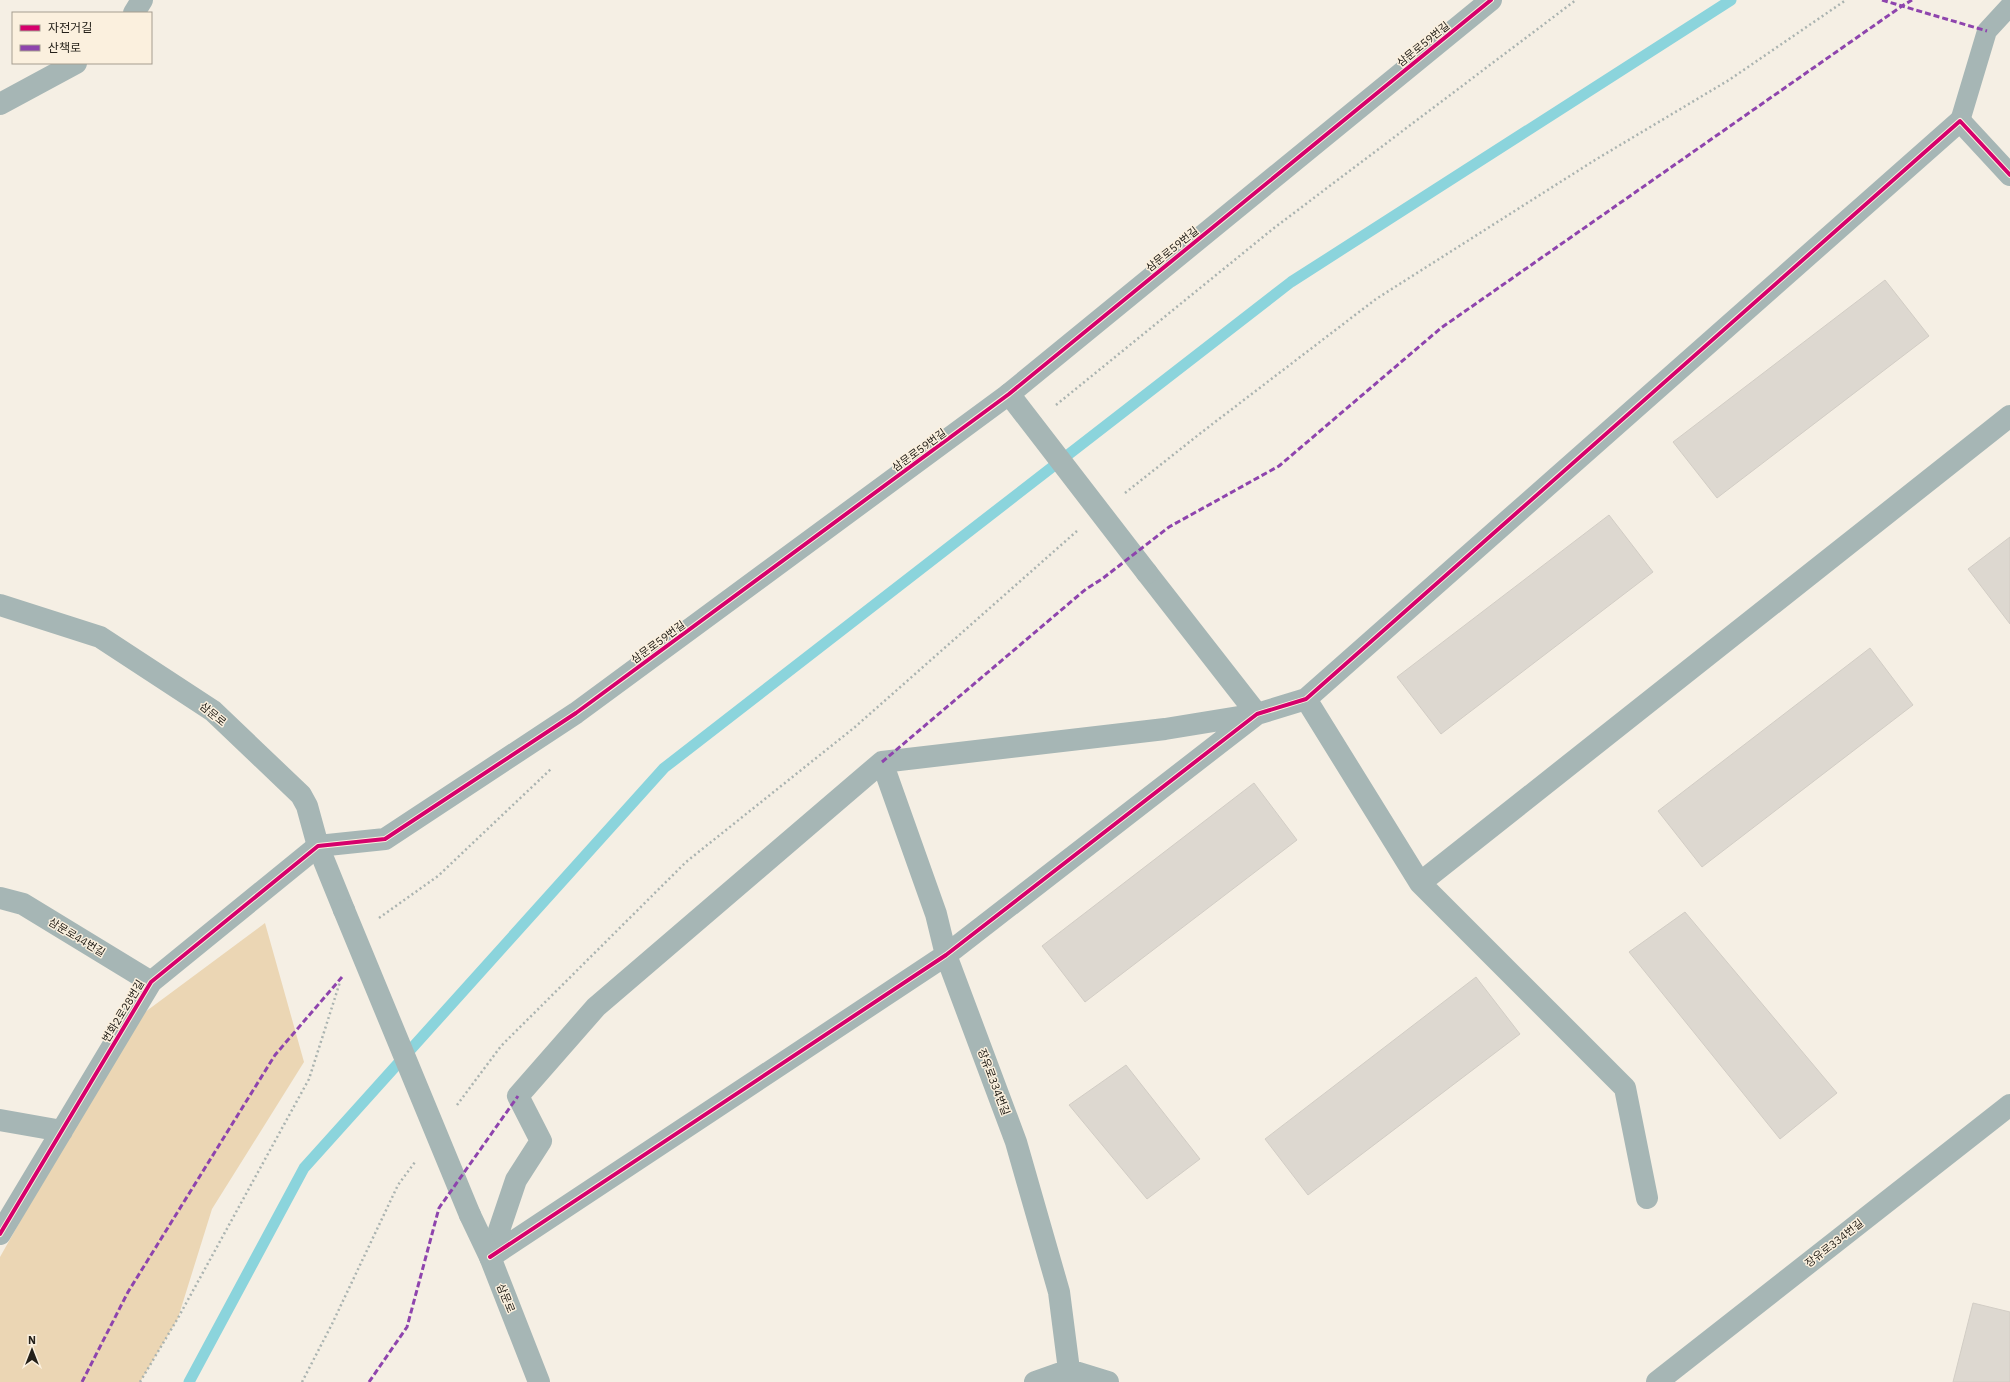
<svg xmlns="http://www.w3.org/2000/svg" width="2010" height="1382" font-family="'IBM Plex Sans','Noto Sans KR',sans-serif">
  <style>
    .green { fill: #ebd6b4 }
    .lines { fill: none; stroke-linecap: round; stroke-linejoin: round }
    .stream { stroke: #8bd4dc; stroke-width: 11 }
    .building { fill: #ddd8d0; stroke: #d2cdc5 }
    .path { stroke: #aab3b0; stroke-width: 2.5; stroke-dasharray: 2 3; stroke-linecap: butt }
    .service { stroke: #a6b6b5; stroke-width: 20 }
    .minor { stroke: #a6b6b5; stroke-width: 22 }
    .tertiary { stroke: #a6b6b5; stroke-width: 22 }
    .minor-bridge { stroke: #a6b6b5; stroke-width: 22 }
    .tertiary-bridge { stroke: #a6b6b5; stroke-width: 22 }
    .quiet { stroke: #8e44ad; stroke-width: 3; stroke-dasharray: 6 3; stroke-linecap: butt }
    .cycleway-casing { stroke: #fbf0de; stroke-width: 6 }
    .cycleway { stroke: #d6006c; stroke-width: 4 }
    .labels { text-anchor: middle; stroke-width: 3; stroke-linejoin: round; paint-order: stroke }
    .street-label { font-size: 11px; fill: #242019; stroke: #fbf0de }
  </style>
  <rect width="100%" height="100%" fill="#f5efe4"/>
  <!-- green -->
  <path class="green" d="M265,923L304,1062L212,1209L178,1318L140,1382H0V1257L133,1021Z"/>
  <g class="lines">
    <!-- stream -->
    <path class="stream" d="M189,1382L304,1168L664,768L1291,282L1731,0"/>
  </g>
  <!-- building -->
  <path class="building" d="M1885,280L1929,336L1717,498L1673,442Z
    M1609,515L1653,572L1441,734L1397,677Z
    M2010,537V624L1968,569Z
    M1870,648L1913,705L1702,867L1658,811Z
    M1254,783L1297,840L1085,1002L1042,946Z
    M1685,912L1837,1093L1780,1139L1629,952Z
    M1476,977L1520,1034L1308,1195L1265,1139Z
    M1126,1065L1200,1159L1147,1199L1069,1105Z
    M1973,1303L2010,1312V1382H1953Z"/>
  <g class="lines">
    <!-- path -->
    <path class="path" d="M1056,405L1274,228L1576,0
      M1125,493L1202,432L1376,299L1595,160L1729,80L1846,0
      M379,918L438,876L552,768
      M457,1105L501,1046L686,862L855,727L1077,531
      M140,1382L178,1318L309,1079L340,982
      M302,1382L332,1324L398,1185L415,1162"/>
    <!-- service -->
    <path class="service" d="M1960,121L1987,31L2010,6"/>
    <!-- minor -->
    <path class="minor" d="M134,13L142,0
      M0,104L76,63
      M1306,699L1420,883L1625,1088L1647,1198
      M882,762L936,914L946,955L1016,1142L1059,1292L1069,1370
      M1420,883L2010,416
      M0,898L23,904L151,982
      M0,1120L62,1131
      M0,1234L151,982L318,846L385,839L576,713L1009,394L1491,0
      M490,1257L946,955L1257,714L1306,699L1960,121L2010,175
      M490,1257L516,1180L541,1141L518,1096L596,1007L882,762L1165,729L1257,714L1147,573
      M1069,1370L1108,1382
      M1035,1382L1069,1370"/>
    <!-- tertiary -->
    <path class="tertiary" d="M0,605L100,637L213,711L301,795L307,806L318,846L344,910
      M470,1215L490,1257L539,1382
      M1657,1382L2010,1105"/>
    <!-- minor-bridge -->
    <path class="minor-bridge" d="M1009,394L1147,573"/>
    <!-- tertiary-bridge -->
    <path class="tertiary-bridge" d="M344,910L470,1215"/>
    <!-- quiet -->
    <path class="quiet" d="M1882,0L1902,6L1912,0
      M882,762L1086,589L1102,579L1169,527L1279,466L1441,328L1902,6L1987,31
      M82,1382L128,1292L275,1055L342,977
      M369,1382L407,1327L439,1208L518,1096"/>
    <defs>
      <path id="cycleway" d="M0,1234L151,982L318,846L385,839L576,713L1009,394L1491,0
        M490,1257L946,955L1257,714L1306,699L1960,121L2010,175"/>
    </defs>
    <!-- cycleway casing -->
    <use href="#cycleway" class="cycleway-casing"/>
    <!-- cycleway -->
    <use href="#cycleway" class="cycleway"/>
  </g>
  <g class="labels">
    <!-- street labels -->
    <g class="street-label">
      <text transform="translate(1423 44) rotate(-39)" y="4">삼문로59번길</text>
      <text transform="translate(1172 249) rotate(-39)" y="4">삼문로59번길</text>
      <text transform="translate(919 450) rotate(-36)" y="4">삼문로59번길</text>
      <text transform="translate(658 642) rotate(-36)" y="4">삼문로59번길</text>
      <text transform="translate(213 714) rotate(39)" y="4">삼문로</text>
      <text transform="translate(77 937) rotate(31)" y="4">삼문로44번길</text>
      <text transform="translate(123 1011) rotate(-59)" y="4">번화2로28번길</text>
      <text transform="translate(994 1082) rotate(69)" y="4">장유로334번길</text>
      <text transform="translate(1834 1243) rotate(-38)" y="4">장유로334번길</text>
      <text transform="translate(506 1298) rotate(68)" y="4">삼문로</text>
    </g>
  </g>
  <!-- legend -->
  <rect x="12" y="12" width="140" height="52" fill="#fbf0de" stroke="#a59d8f"/>
  <rect x="20" y="25" width="20" height="6" fill="#d6006c" stroke="#a59d8f"/>
  <text x="48" y="32" font-size="12" fill="#242019">자전거길</text>
  <rect x="20" y="45" width="20" height="6" fill="#8e44ad" stroke="#a59d8f"/>
  <text x="48" y="52" font-size="12" fill="#242019">산책로</text>
  <!-- north arrow -->
  <g transform="translate(32 1350)" stroke="#fbf0de" stroke-width="3" paint-order="stroke">
  <path d="M0-3L7 15L0 10L-7 15Z" fill="#242019"/>
  <text y="-6" font-size="11" font-weight="bold" text-anchor="middle" fill="#242019">N</text>
  </g>
</svg>
